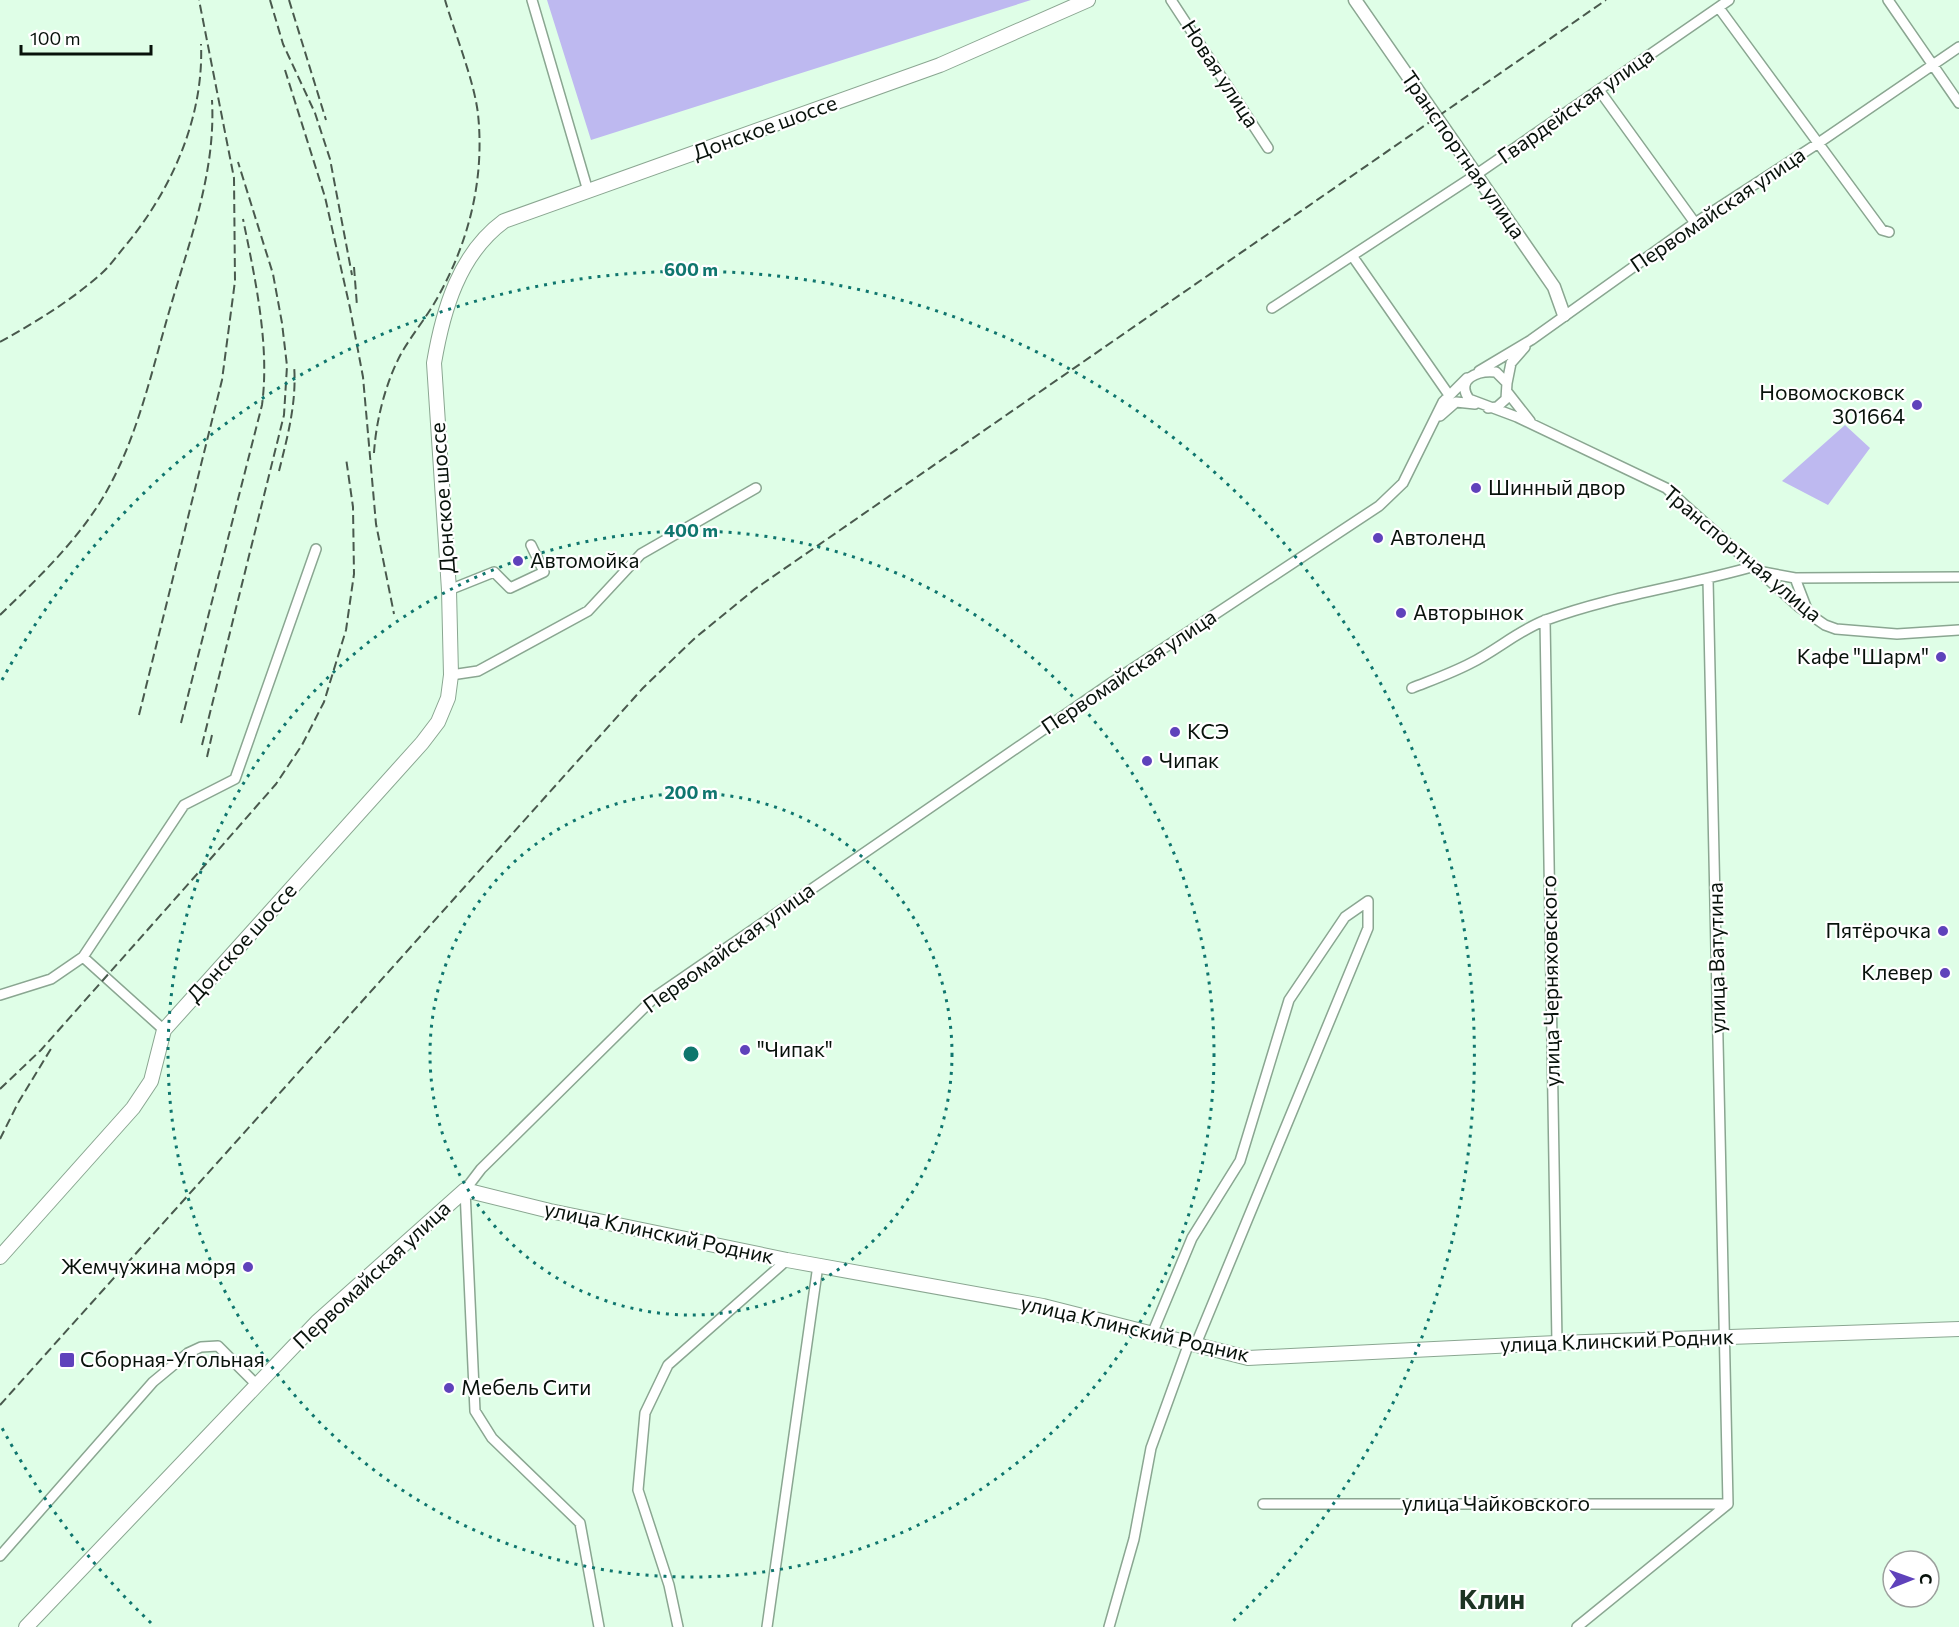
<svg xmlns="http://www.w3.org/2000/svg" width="1959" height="1627" font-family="Commissioner,sans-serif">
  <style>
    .green { fill: #beb9f0 }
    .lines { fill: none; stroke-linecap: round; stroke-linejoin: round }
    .minor-casing { stroke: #8aa691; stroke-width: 12 }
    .tertiary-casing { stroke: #8aa691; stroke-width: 15 }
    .secondary-casing { stroke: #8aa691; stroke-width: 16 }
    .minor { stroke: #fff; stroke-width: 9 }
    .tertiary { stroke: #fff; stroke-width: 12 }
    .secondary { stroke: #fff; stroke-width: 14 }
    .rail { stroke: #49594d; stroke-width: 2; stroke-dasharray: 9 4.5; stroke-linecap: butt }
    .ring { fill: none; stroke: #0f766e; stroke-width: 3; stroke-dasharray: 3 6 }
    .poi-dot { fill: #5f42bb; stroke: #fff; stroke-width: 2 }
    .labels { text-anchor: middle; stroke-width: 4.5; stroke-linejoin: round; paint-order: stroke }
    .street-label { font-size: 21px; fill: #08120b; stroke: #fff }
    .poi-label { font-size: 21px; fill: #08120b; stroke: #fff; text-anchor: start }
    .district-label { font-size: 27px; font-weight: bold; fill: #1c3423; stroke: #fff }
    .centre { fill: #0f766e; stroke: #fff; stroke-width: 3 }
    .ring-label { font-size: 18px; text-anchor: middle; font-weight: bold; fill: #0f766e; stroke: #fff; stroke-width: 4.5; stroke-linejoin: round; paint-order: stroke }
  </style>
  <rect width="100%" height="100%" fill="#dffee7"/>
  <!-- green -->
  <path class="green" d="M547,0H1031L591,140Z
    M1845,425L1870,448L1828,505L1782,481Z"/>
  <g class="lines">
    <defs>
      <path id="minor" d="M532,0L588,191
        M1171,0L1268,148
        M1888,0L1959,103
        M1719,8L1882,230L1889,232
        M1599,90L1695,223
        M1353,257L1449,395
        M1272,308L1477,174L1729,0
        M1479,371L1531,340L1695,223L1817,144L1959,47
        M1507,383L1511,363L1525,347
        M1508,393L1530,421
        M1488,408L1497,407L1506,399L1507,383L1496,372C1478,370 1455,379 1469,399L1517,417L1666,488L1799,607L1825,625L1836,629L1897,634L1959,630
        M1440,416L1456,402L1475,404
        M1763,572L1795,578L1959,577
        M1795,578L1808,612
        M1708,579L1728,1504
        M449,590L494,572L510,588L544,572L531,545
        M1545,620L1557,1343
        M451,675L478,671L588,611L641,554L756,488
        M1412,688C1432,680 1452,673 1471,663C1497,650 1519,630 1546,620C1614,595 1686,586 1755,566
        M83,957L184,805L235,779L316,549
        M0,995L51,979L83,957L164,1030
        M1152,1334L1192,1238L1240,1161L1289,1000L1345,917L1368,901
        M1196,1344L1368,928V901
        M1263,1504H1728
        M0,1556L153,1382L188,1353L201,1347L218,1346L257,1385
        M599,1627L580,1523L492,1438L475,1411L465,1190L481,1169L655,997L1111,683L1379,506L1403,483L1443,402L1467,378
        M678,1627L669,1585L638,1490L645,1413L668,1365L787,1260
        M767,1627L818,1265
        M1109,1627L1134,1539L1151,1448L1189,1343
        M1577,1627L1728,1504"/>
      <path id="tertiary" d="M1355,0L1554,287L1564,315"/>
      <path id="secondary" d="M0,1257L133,1108L151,1081L164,1030L422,743L438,722L448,698L451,675L449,590L434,363C443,310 459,254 504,221L940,65L1088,0
        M26,1627L317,1322L465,1190L550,1211L787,1260L1043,1306L1248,1358L1557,1343L1959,1329"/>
    </defs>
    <!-- minor casing -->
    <use href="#minor" class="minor-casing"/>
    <!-- tertiary casing -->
    <use href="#tertiary" class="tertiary-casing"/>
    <!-- secondary casing -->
    <use href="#secondary" class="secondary-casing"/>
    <!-- minor -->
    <use href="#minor" class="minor"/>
    <!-- tertiary -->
    <use href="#tertiary" class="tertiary"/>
    <!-- secondary -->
    <use href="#secondary" class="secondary"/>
    <!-- rail -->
    <path class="rail" d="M270,0L283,44L315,113L330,159L352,275
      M289,0L326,120
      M285,70L325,197L350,308L363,377L376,524L394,614
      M354,267L357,306
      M0,342C36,322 72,300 102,273C111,265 118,254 126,245C172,189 204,117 201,44
      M374,453C376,420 386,381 402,352C412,335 425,319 435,302C468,245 485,181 478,114C474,80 455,34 445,0
      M279,471C288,435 297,401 294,365
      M0,615C35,581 70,548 97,507C135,449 150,377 169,312C189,242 216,173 212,100
      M139,715L222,380L235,281L234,178L199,0
      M181,723L262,405C270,345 255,278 243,219
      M202,745L284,415L287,366L282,323L273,274L238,162
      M207,757L212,735
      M0,1089L41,1050L206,864L276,784L302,745L324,702L346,630L354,574L353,507L346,458
      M0,1139L18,1103L52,1047
      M0,1405L643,688L695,638L755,589L1606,0"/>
  </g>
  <!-- distance rings -->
  <g class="ring">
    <circle cx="691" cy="1054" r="261"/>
    <circle cx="691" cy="1054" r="523"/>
    <path d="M151 1623A784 784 0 0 1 2 1428M2 680A784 784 0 1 1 1231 1623"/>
  </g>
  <!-- markers -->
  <g class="poi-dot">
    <circle cx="1917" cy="405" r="6"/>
    <circle cx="1476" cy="488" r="6"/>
    <circle cx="1378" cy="538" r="6"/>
    <circle cx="518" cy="561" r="6"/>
    <circle cx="1401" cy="613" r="6"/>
    <circle cx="1941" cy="657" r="6"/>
    <circle cx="1175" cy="732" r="6"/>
    <circle cx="1147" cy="761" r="6"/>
    <circle cx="1943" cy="931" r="6"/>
    <circle cx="1945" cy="973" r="6"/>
    <circle cx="745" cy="1050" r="6"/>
    <circle cx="248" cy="1267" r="6"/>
    <rect x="59" y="1352" width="16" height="16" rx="3"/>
    <circle cx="449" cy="1388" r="6"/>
  </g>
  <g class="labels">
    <!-- street labels -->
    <g class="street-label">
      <text transform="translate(1220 74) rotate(57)" y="7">Новая улица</text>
      <text transform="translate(1576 106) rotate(-35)" y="7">Гвардейская улица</text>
      <text transform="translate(765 128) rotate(-20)" y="7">Донское шоссе</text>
      <text transform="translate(1463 155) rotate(55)" y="7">Транспортная улица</text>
      <text transform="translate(1718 210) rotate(-34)" y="7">Первомайская улица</text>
      <text transform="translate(443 498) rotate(-94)" y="7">Донское шоссе</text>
      <text transform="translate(1742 554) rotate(40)" y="7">Транспортная улица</text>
      <text transform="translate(1129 672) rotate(-34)" y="7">Первомайская улица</text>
      <text transform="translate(242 943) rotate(-48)" y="7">Донское шоссе</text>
      <text transform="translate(729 948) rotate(-36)" y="7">Первомайская улица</text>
      <text transform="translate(1717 958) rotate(-91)" y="7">улица Ватутина</text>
      <text transform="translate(1551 981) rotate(-91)" y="7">улица Черняховского</text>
      <text transform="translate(659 1233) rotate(12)" y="7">улица Клинский Родник</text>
      <text transform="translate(372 1275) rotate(-43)" y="7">Первомайская улица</text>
      <text transform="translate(1135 1329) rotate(13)" y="7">улица Клинский Родник</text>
      <text transform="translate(1617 1341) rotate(-2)" y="7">улица Клинский Родник</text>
      <text x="1496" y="1511">улица Чайковского</text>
    </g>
    <!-- poi labels -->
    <g class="poi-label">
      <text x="1905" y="400" text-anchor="end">Новомосковск<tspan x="1905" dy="24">301664</tspan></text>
      <text x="1488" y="495">Шинный двор</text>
      <text x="1390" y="545">Автоленд</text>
      <text x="530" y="568">Автомойка</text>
      <text x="1413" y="620">Авторынок</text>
      <text x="1929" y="664" text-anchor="end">Кафе "Шарм"</text>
      <text x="1187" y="739">КСЭ</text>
      <text x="1159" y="768">Чипак</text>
      <text x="1931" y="938" text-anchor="end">Пятёрочка</text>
      <text x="1933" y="980" text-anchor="end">Клевер</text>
      <text x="757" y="1057">"Чипак"</text>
      <text x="236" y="1274" text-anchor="end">Жемчужина моря</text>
      <text x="80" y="1367">Сборная-Угольная</text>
      <text x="461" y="1395">Мебель Сити</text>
    </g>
    <!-- district labels -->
    <g class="district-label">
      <text x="1492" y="1609">Клин</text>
    </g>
  </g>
  <circle cx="691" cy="1054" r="9" class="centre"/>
  <g class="ring-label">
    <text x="691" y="276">600 m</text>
    <text x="691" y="537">400 m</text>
    <text x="691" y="799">200 m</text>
  </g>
  <!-- north arrow -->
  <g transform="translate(1911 1579) rotate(89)"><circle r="28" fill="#ffffff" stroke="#9ca09d" stroke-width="1.5"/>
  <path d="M0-4.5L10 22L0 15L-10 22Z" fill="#5f42bb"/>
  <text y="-9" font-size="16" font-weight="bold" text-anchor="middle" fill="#08120b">С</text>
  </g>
  <!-- scale -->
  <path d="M21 45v9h130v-9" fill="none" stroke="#08120b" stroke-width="3"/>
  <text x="30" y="45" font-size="18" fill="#08120b" stroke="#ffffff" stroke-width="4.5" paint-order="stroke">100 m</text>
</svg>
